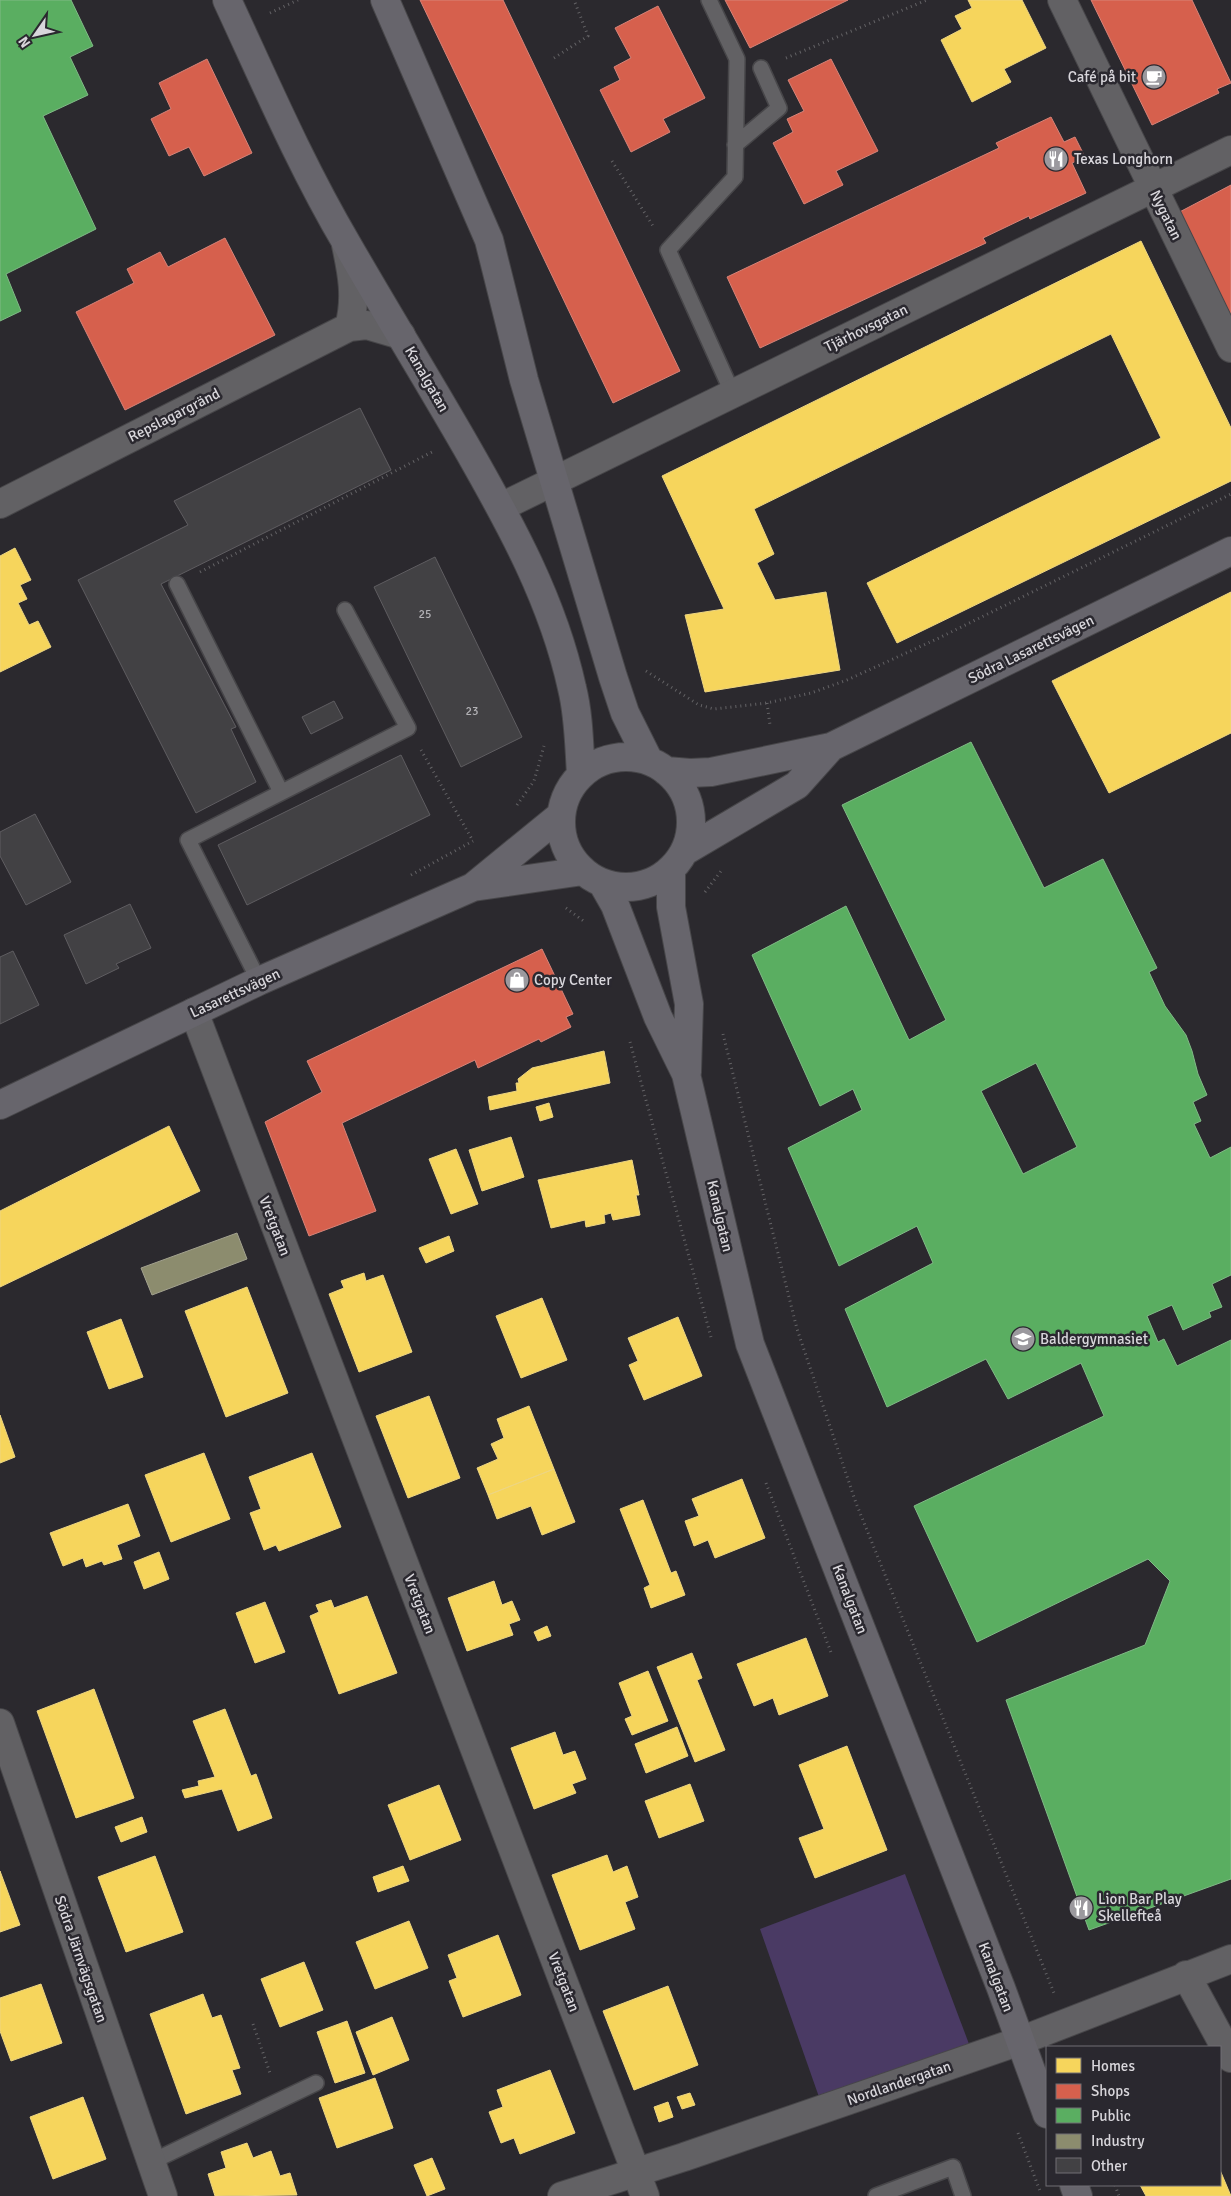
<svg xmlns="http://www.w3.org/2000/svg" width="1231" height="2196" font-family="Signika,sans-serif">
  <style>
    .green { fill: #4a3a64 }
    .homes { fill: #f6d55c; stroke: #edd582 }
    .shops { fill: #d6604d; stroke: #d78378 }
    .public { fill: #5aae61; stroke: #80ba86; fill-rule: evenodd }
    .industry { fill: #8c8c6e; stroke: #a3a28f }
    .building { fill: #424144; stroke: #5f5d61 }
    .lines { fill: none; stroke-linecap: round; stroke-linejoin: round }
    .lane-casing { stroke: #474649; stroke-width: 18 }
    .street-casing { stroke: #474649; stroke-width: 30 }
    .secondary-casing { stroke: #474649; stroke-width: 30 }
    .path { stroke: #646366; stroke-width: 3; stroke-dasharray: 1 4; stroke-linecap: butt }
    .lane { stroke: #626164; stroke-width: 15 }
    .street { stroke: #626164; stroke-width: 28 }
    .secondary { stroke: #67656c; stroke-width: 28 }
    .labels { text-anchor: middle; stroke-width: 5; stroke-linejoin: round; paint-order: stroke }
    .number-label { font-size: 12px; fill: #b2b1b5 }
    .poi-label { font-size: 15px; fill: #d8d6db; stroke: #2a282f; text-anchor: start }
    .street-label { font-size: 15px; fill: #d8d6db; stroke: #2a282f }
  </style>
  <rect width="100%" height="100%" fill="#2b292e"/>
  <!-- green -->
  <path class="green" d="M905,1874L969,2044L819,2097L760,1929Z"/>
  <!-- homes -->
  <path class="homes" d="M968,0H1022L1046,48L1004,69L1011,82L972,102L941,40L962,29L955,16L972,8Z
    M1141,241L1231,428V481L897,643L867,583L1161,438L1111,334L754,509L774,554L757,563L775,600L826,592L840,670L705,692L685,615L724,609L662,476Z
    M15,548L31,580L20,585L27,599L18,603L29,625L38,621L51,647L0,672V556Z
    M1231,592V733L1109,793L1052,681Z
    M604,1051L610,1083L490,1110L488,1097L517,1091L516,1083H519L518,1079L532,1068Z
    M549,1103L553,1117L540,1121L536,1107Z
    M169,1126L200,1191L0,1287V1211Z
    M511,1137L524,1177L482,1191L469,1150Z
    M456,1149L478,1204L451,1214L429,1159Z
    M632,1160L639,1195H636L640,1215L613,1220L611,1213L604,1215L605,1223L586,1227L585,1220L551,1228L538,1180Z
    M449,1236L454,1251L426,1263L419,1248Z
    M364,1273L366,1281L383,1275L412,1352L359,1372L329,1294L344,1288L341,1281Z
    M247,1287L288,1393L226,1417L185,1311Z
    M542,1298L567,1360L521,1378L496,1316Z
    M678,1317L702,1376L644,1400L629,1365L638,1361L628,1338Z
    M121,1319L143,1377L109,1389L87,1332Z
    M429,1396L460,1478L408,1498L376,1416Z
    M529,1406L554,1469L488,1495L477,1468L498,1459L491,1444L504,1438L497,1419Z
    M0,1415L15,1457L0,1463Z
    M204,1453L230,1519L171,1542L145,1475Z
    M312,1453L341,1527L279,1551L276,1545L264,1550L250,1513L261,1509L249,1477Z
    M554,1469L575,1522L542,1535L531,1506L497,1519L488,1495Z
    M742,1479L765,1538L715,1558L708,1540L694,1546L685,1521L699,1516L692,1499Z
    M643,1500L671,1573L676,1571L685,1595L651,1608L644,1588L650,1585L620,1509Z
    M128,1504L140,1536L117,1545L122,1559L104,1565L102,1561L86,1567L83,1558L63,1566L50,1533Z
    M159,1552L169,1579L144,1589L134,1562Z
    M494,1581L502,1605L512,1601L520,1620L509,1624L513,1635L467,1651L448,1598Z
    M367,1596L397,1673L339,1694L310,1616L319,1612L316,1605L331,1600L334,1608Z
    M265,1602L285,1652L255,1663L236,1613Z
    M547,1626L551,1636L538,1641L534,1632Z
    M806,1638L828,1696L779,1715L773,1698L754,1706L737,1664Z
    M692,1653L702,1678L697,1680L725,1750L695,1762L657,1667Z
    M648,1671L668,1721L632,1735L625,1719L632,1716L619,1683Z
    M94,1689L134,1798L76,1818L37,1711Z
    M225,1709L251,1776L256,1774L272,1818L238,1831L222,1789L185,1798L182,1790L199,1786L198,1781L215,1777L193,1721Z
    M677,1727L688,1756L646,1773L635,1744Z
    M555,1732L563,1755L575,1751L586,1779L572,1784L576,1793L534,1809L511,1748Z
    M847,1746L887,1850L815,1878L799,1838L824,1829L799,1765Z
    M690,1784L704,1821L659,1838L645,1801Z
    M439,1785L461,1840L410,1860L388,1805Z
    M142,1817L147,1832L121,1842L115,1827Z
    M607,1855L613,1872L627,1866L638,1897L625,1902L635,1929L580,1950L552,1875Z
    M155,1856L183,1932L126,1952L98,1877Z
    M403,1866L409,1881L378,1892L373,1877Z
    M0,1871L20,1925L0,1932Z
    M409,1921L428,1968L375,1989L356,1942Z
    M498,1935L521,1995L463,2017L449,1981L457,1978L448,1955Z
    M304,1962L323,2010L280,2027L261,1979Z
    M41,1984L62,2043L11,2061L0,2031V1998Z
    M668,1986L698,2065L634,2090L603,2011Z
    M203,1994L212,2018L221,2015L240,2068L232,2070L241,2094L186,2114L150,2014Z
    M392,2017L409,2060L373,2075L356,2032Z
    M347,2021L365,2073L335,2083L317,2032Z
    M550,2070L575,2133L520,2154L514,2138L501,2143L489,2112L503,2107L497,2090Z
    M375,2078L393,2128L337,2148L319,2098Z
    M690,2093L695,2105L682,2109L677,2097Z
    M83,2097L106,2159L53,2179L30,2117Z
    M668,2102L673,2117L659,2122L654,2107Z
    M247,2143L253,2158L271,2151L280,2176L290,2173L297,2195L215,2196L208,2174L226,2168L221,2152Z
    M432,2158L445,2189L427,2196L414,2165Z
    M1220,2170L1231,2196H1146L1140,2185H1220Z"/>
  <!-- shops -->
  <path class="shops" d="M420,0H503L680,371L613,403Z
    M725,0H848L750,48Z
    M1091,0H1192L1231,83L1217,89L1219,93L1152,125Z
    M658,6L705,98L663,119L670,132L631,152L600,90L620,80L614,67L631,58L615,28Z
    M207,59L252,153L204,176L189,147L169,156L151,119L171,109L159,83Z
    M831,59L878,151L836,171L843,185L804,204L773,143L793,132L787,119L804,111L788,80Z
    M1051,117L1064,142L1075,137L1085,157L1072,163L1086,193L1030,219L1029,216L983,238L986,243L760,348L727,277L999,148L996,143Z
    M1231,185V335L1170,217Z
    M225,238L275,335L125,410L76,312L134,283L127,269L160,252L168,267Z
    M542,949L573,1014L566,1017L571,1027L541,1042L539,1039L478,1068L475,1060L342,1123L376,1211L309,1236L265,1122L322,1092L307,1061Z"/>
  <!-- public -->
  <path class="public" d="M0,0H71L93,46L70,57L88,95L43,116L96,229L6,274L21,311L0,321Z
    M971,742L1044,888L1103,859L1157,968L1149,972L1165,1006L1186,1035L1192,1051L1198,1074L1207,1095L1193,1102L1201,1121L1194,1124L1210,1158L1231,1147V1275L1212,1284L1222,1307L1209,1312L1211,1317L1183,1330L1172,1305L1147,1316L1158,1342L1164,1339L1177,1366L1231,1340V1879L1089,1930L1006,1700L1145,1645L1170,1581L1148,1559L977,1642L914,1506L1104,1416L1081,1363L1008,1399L986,1359L887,1407L845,1309L933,1263L917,1226L839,1266L788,1148L862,1110L853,1089L820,1106L752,955L846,906L909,1040L946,1020L842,805ZM1036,1063L1077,1147L1023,1174L981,1091Z"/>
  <!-- industry -->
  <path class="industry" d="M237,1233L247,1259L152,1295L141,1268Z"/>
  <!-- building -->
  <path class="building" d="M360,408L391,470L161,584L236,727L231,729L256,782L196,813L78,580L188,525L174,501Z
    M435,557L522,737L461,767L374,587Z
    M334,701L343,718L311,734L302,717Z
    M401,755L430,815L247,905L218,845Z
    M35,814L71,882L26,905L0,856V832Z
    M130,904L151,948L116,964L119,968L86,984L64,935Z
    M13,951L39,1005L0,1024V957Z"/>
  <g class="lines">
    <defs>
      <path id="lane" d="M709,0L737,59L735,177L668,250L732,392
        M735,145L779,108L761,68
        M177,584L281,792
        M259,981L188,840L408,728L345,610
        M151,2162L316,2083
        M876,2196L953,2167L963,2196"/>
      <path id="street" d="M1062,0L1231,348
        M346,245C352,273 357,298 349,327
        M0,504L349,327L367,325L401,335
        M501,507L1231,150
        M194,1012L645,2196
        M0,1723L163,2196
        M1186,1975L1231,2058
        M562,2196L684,2157L1020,2041L1231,1959"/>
      <path id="secondary" d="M227,0C265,82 301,166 347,244C386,312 428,380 467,448C511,525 553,601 572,688C579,716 579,745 581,774
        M385,0L489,240L524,380L613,677L625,713L649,761
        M561 822a65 65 0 1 1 130 0a65 65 0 1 1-130 0Z
        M666,771L690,773L711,772L831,747L1231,551
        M685,851L797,785L831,747
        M671,870V907L689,1004L687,1072
        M603,884L615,905L658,1017L686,1074L750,1344L1001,1988L1047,2114
        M474,886L561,815
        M0,1105L259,981L473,887L583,871
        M1074,2185L1078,2196"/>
    </defs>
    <!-- lane casing -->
    <use href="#lane" class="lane-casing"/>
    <!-- street casing -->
    <use href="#street" class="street-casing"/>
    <!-- secondary casing -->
    <use href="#secondary" class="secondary-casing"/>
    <!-- path -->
    <path class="path" d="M270,13L298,0
      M554,58L588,36L574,0
      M786,58L927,0
      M612,161L653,226
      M200,572L432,452
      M646,671L699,705L714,709L767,703L811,693L847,680L939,638L1231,494
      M767,703L770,725
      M421,750L473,841
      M517,805L534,781L544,746
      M411,875L473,841
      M705,892L721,871
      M566,908L585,922
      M723,1034L797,1329L856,1503L1054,1993
      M630,1042L711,1337
      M766,1483L832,1655
      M253,2024L271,2076
      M1018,2133L1040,2191
      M1115,2185L1119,2196"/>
    <!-- lane -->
    <use href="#lane" class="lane"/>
    <!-- street -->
    <use href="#street" class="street"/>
    <!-- secondary -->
    <use href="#secondary" class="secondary"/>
  </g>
  <!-- icons -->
  <defs>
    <symbol id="cafe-disc" viewBox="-11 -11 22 22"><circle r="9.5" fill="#9b999e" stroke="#2a282f"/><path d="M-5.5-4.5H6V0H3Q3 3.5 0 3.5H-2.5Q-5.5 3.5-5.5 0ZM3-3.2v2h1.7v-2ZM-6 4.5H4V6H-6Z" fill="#fff"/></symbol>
    <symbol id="restaurant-disc" viewBox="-11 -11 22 22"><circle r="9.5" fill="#9b999e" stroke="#2a282f"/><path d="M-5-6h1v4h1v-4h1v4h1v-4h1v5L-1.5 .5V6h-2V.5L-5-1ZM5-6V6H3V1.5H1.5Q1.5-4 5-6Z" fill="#fff"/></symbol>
    <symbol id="shop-disc" viewBox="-11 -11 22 22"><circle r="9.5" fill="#9b999e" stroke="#2a282f"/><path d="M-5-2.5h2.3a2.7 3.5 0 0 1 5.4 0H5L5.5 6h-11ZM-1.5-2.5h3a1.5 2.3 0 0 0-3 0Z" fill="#fff"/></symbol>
    <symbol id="school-disc" viewBox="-11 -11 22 22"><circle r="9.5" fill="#9b999e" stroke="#2a282f"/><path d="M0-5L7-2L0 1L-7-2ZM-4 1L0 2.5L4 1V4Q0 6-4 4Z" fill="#fff"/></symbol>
  </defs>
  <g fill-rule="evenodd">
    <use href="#cafe-disc" x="1140" y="63" width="28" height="28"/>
    <use href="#restaurant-disc" x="1042" y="145" width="28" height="28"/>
    <use href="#shop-disc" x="503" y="966" width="28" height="28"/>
    <use href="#school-disc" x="1009" y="1325" width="28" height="28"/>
    <use href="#restaurant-disc" x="1067" y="1894" width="28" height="28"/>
  </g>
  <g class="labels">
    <!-- number labels -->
    <g class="number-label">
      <text x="425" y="618">25</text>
      <text x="472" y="715">23</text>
    </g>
    <!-- poi labels -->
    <g class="poi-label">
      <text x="1136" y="82" text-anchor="end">Café på bit</text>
      <text x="1074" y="164">Texas Longhorn</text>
      <text x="534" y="985">Copy Center</text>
      <text x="1040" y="1344">Baldergymnasiet</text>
      <text x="1098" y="1904">Lion Bar Play<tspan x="1098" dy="17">Skellefteå</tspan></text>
    </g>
    <!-- street labels -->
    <g class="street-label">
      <text transform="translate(1166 215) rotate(64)" y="5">Nygatan</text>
      <text transform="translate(866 328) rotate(-26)" y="5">Tjärhovsgatan</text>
      <text transform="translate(427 379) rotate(60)" y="5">Kanalgatan</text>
      <text transform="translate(174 415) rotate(-27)" y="5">Repslagargränd</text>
      <text transform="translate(1031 649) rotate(-26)" y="5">Södra Lasarettsvägen</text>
      <text transform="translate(235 993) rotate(-25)" y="5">Lasarettsvägen</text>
      <text transform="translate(720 1216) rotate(77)" y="5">Kanalgatan</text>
      <text transform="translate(275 1226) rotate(69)" y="5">Vretgatan</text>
      <text transform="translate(850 1599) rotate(69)" y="5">Kanalgatan</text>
      <text transform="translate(420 1604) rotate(69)" y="5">Vretgatan</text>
      <text transform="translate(81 1959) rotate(71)" y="5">Södra Järnvägsgatan</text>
      <text transform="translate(996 1977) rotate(69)" y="5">Kanalgatan</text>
      <text transform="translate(564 1982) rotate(69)" y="5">Vretgatan</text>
      <text transform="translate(899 2083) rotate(-19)" y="5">Nordlandergatan</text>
    </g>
  </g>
  <!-- legend -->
  <rect x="1046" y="2046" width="175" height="140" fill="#2a282f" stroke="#706e74"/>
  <rect x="1056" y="2058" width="25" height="15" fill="#f6d55c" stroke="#706e74"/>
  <text x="1091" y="2071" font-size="15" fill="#d8d6db">Homes</text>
  <rect x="1056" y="2084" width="25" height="15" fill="#d6604d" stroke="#706e74"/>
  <text x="1091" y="2096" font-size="15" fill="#d8d6db">Shops</text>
  <rect x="1056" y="2108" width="25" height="15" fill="#5aae61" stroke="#706e74"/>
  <text x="1091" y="2121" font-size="15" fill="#d8d6db">Public</text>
  <rect x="1056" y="2134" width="25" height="15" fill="#8c8c6e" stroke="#706e74"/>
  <text x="1091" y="2146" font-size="15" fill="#d8d6db">Industry</text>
  <rect x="1056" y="2158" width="25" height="15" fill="#424144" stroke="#706e74"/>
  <text x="1091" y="2171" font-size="15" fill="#d8d6db">Other</text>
  <!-- north arrow -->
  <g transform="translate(35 35) rotate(236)" stroke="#2a282f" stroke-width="4" paint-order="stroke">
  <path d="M0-4L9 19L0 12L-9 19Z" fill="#d8d6db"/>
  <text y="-8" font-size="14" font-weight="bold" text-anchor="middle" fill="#d8d6db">N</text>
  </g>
</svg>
